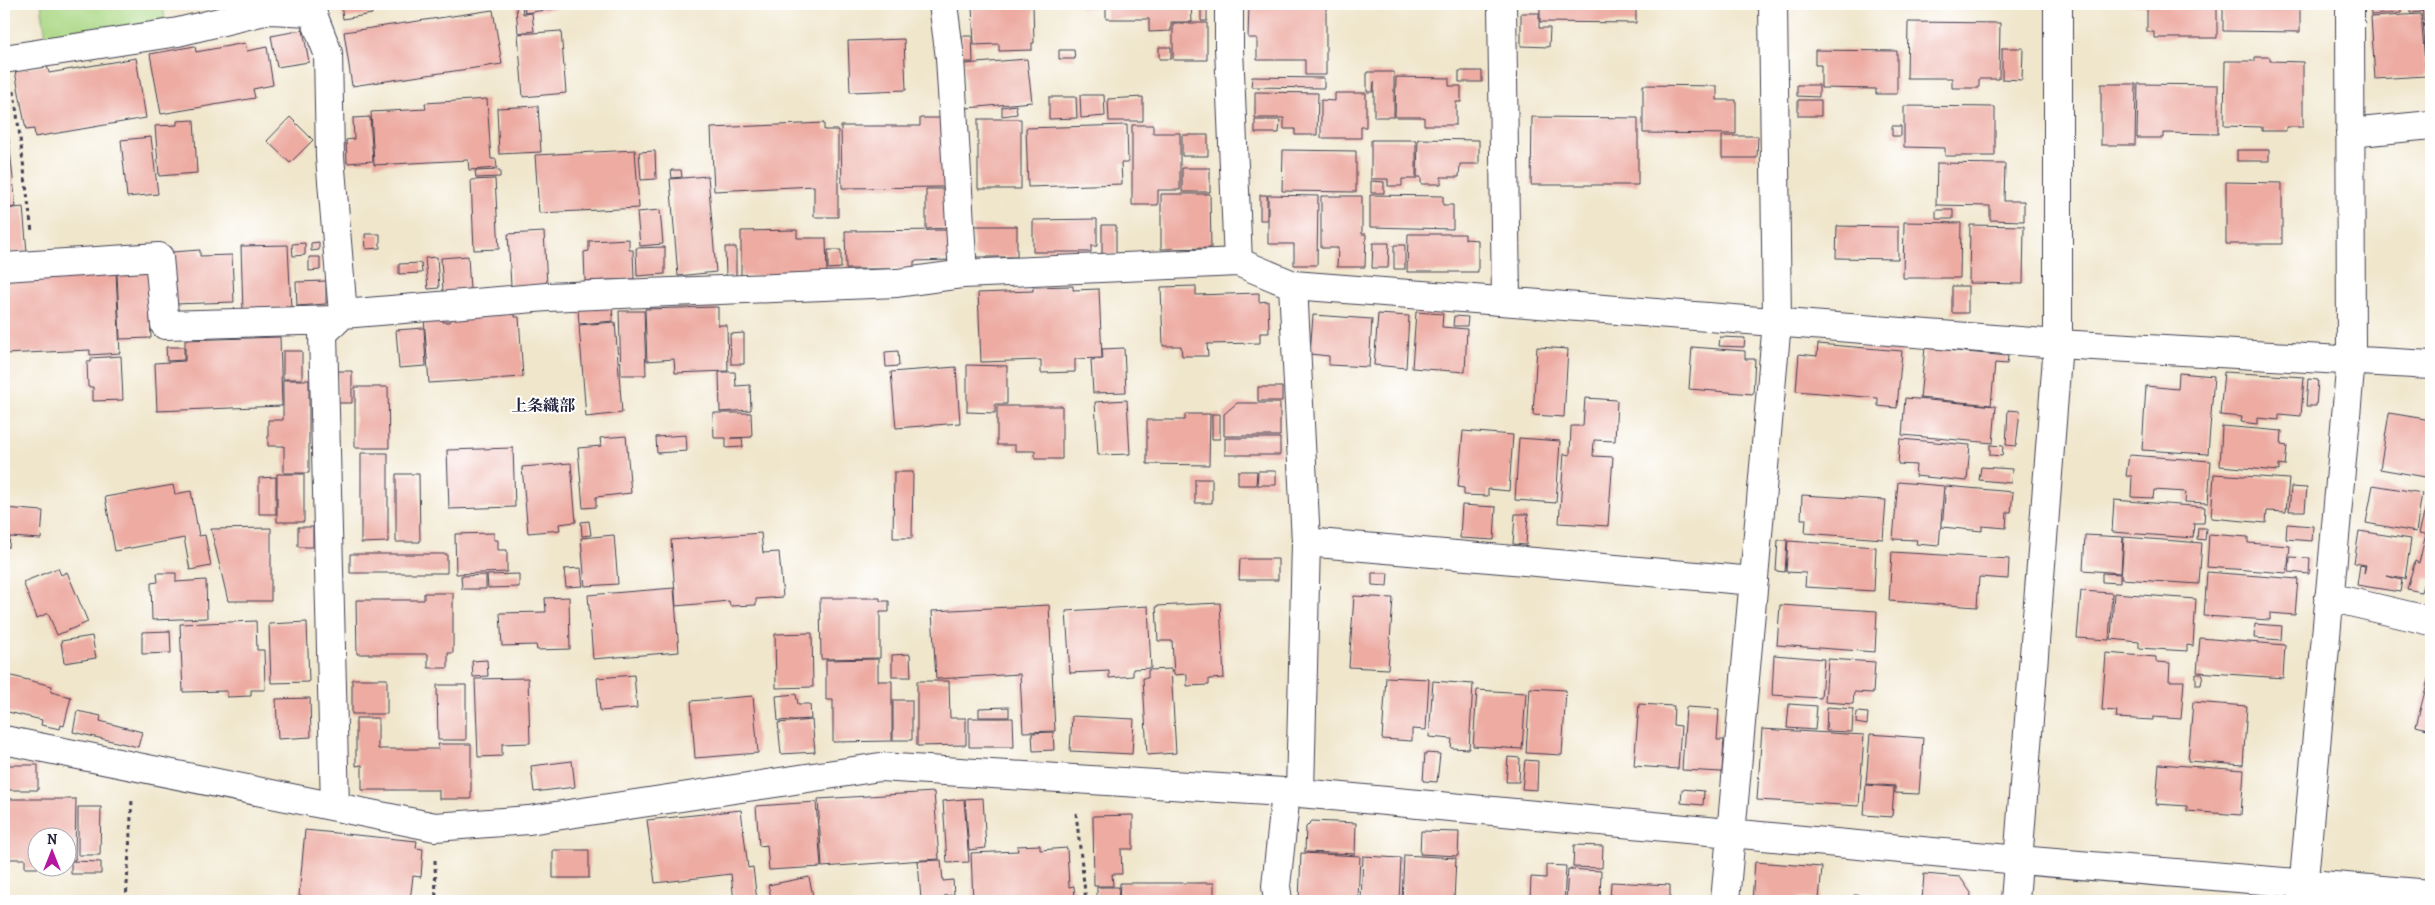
<svg xmlns="http://www.w3.org/2000/svg" width="2435" height="905" font-family="Alegreya,'Noto Serif JP',serif">
  <style>
    .green { fill: #abd885; stroke: #667d60 }
    .building { fill: #edaba2 }
    .lines { fill: none; stroke-linecap: round; stroke-linejoin: round }
    .minor-casing { stroke: #413f51; stroke-width: 30 }
    .tertiary-casing { stroke: #413f51; stroke-width: 30 }
    .path { stroke: #413f51; stroke-width: 3; stroke-dasharray: 4 4; stroke-linecap: butt }
    .minor { stroke: #fff; stroke-width: 28 }
    .tertiary { stroke: #fff; stroke-width: 28 }
    .labels { text-anchor: middle; stroke-width: 4; stroke-linejoin: round; paint-order: stroke }
    .quarter-label { font-size: 16px; font-weight: bold; fill: #22223b; stroke: #fff }
  </style>
  <rect width="100%" height="100%" fill="#fff"/>
  <filter id="ink" filterUnits="userSpaceOnUse"><feTurbulence type="fractalNoise" baseFrequency=".02" numOctaves="2"/><feDisplacementMap in="SourceGraphic" scale="10" xChannelSelector="R" yChannelSelector="G"/><feConvolveMatrix kernelMatrix="1 2 1 2 8 2 1 2 1" color-interpolation-filters="sRGB"/></filter>
  <filter id="wash" filterUnits="userSpaceOnUse"><feTurbulence type="fractalNoise" baseFrequency=".0096" numOctaves="4" result="noise"/><feDisplacementMap in="SourceGraphic" scale="20" xChannelSelector="R" yChannelSelector="G"/><feGaussianBlur stdDeviation="1.12" result="paint"/><feColorMatrix in="noise" values="0 0 0 0 0 0 0 0 0 0 0 0 0 0 0 0 0 1.4 0 .05"/><feComposite in="paint" operator="in"/></filter>
  <g filter="url(#wash)">
    <rect width="100%" height="100%" fill="#f0e6cc"/>
    <!-- green -->
    <path class="green" d="M41,4H163L165,21L46,37Z"/>
    <g id="blocks">
      <!-- building -->
      <path class="building" d="M371,4L372,14L343,19L341,5Z
        M524,4H578V5L525,13Z
        M1080,4H1095V8H1080Z
        M1106,4H1191L1192,22H1171V31L1149,32V19H1106Z
        M1201,4H1207V21H1201Z
        M1249,4H1326V75H1305V60H1257V38H1248Z
        M1540,4H1636V23L1540,22Z
        M2127,4H2217V38H2154V32H2147V6H2127Z
        M2223,4H2300V32L2223,31Z
        M2370,4H2401V13L2371,15Z
        M2410,4H2421V12L2410,13Z
        M2422,4H2431V74H2427Z
        M522,5L523,14L532,13L534,31L518,33L516,6Z
        M1033,5L1034,43H1032V50L999,51V44L974,45L972,7Z
        M493,10L502,64L352,86L344,32Z
        M1521,13H1539V28H1550L1549,47L1521,46Z
        M2421,14L2426,76L2375,79L2371,17Z
        M1908,22L2000,23L1999,79H1979V88H1952V78H1907Z
        M1173,23H1207V60H1173Z
        M303,30L309,62L277,67L271,36Z
        M561,31L566,93L523,97L518,34Z
        M962,36H972L973,62H963Z
        M904,39L906,90L850,92L848,41Z
        M245,43L247,51L267,47L273,85L253,89L255,98L161,114L150,54L195,46L196,52Z
        M1159,47H1171V59H1159Z
        M2002,48H2023L2022,80L2002,79Z
        M1059,50H1074L1075,59H1059Z
        M1815,50L1897,51V94H1876V89L1821,88V65H1815Z
        M2255,57H2270V61L2303,62V127H2286V131H2262V127L2224,126L2225,61H2255Z
        M136,58L146,118L35,137L34,129L26,130L15,71L47,65L49,73Z
        M1027,59L1032,102L967,108L964,64Z
        M1459,71H1482V82H1459Z
        M1367,72H1394V117H1374V82L1373,92H1367Z
        M1252,77L1324,78V88L1251,87Z
        M1396,77L1449,78V86H1461V102H1456V125H1424V117H1395Z
        M2101,84H2136L2135,145H2101Z
        M2138,84L2218,85V134L2163,133V138H2137Z
        M1643,85L1717,86V100H1736V134L1643,133Z
        M1797,85H1819V97L1797,96Z
        M1255,92L1318,93L1317,135H1295V129H1284V118H1255Z
        M1335,93H1366V127H1361V138H1321V100L1335,101Z
        M4,94L16,207L4,208Z
        M1080,95H1104L1105,116L1081,118Z
        M1049,97H1076L1077,118L1049,119Z
        M1143,97V121H1109L1108,99Z
        M487,99L491,159H496L497,168L469,170L468,160L374,165L371,112L426,109L425,103Z
        M1798,100H1821V116H1798Z
        M1016,105L1017,114L1002,116V107Z
        M538,106L541,152L499,154L497,108Z
        M1904,106L1995,107V156H1945V148L1904,147Z
        M290,117L313,140L290,163L267,141Z
        M370,117L373,161L347,163L346,140L354,139L353,118Z
        M1532,117L1638,118V185H1531Z
        M920,118H943L944,187L842,188L841,126H920Z
        M978,119H1021V189H978Z
        M194,120L197,173L159,176L155,126L177,125V121Z
        M1255,120H1280L1279,133H1255Z
        M824,123V130H838V217H814V186L714,191L711,128Z
        M1127,125L1128,163H1121L1122,184L1028,187L1026,128Z
        M1132,125H1153V133H1180V190H1158V205H1132Z
        M1892,126H1901V136H1892Z
        M1182,135H1208V156H1182Z
        M1722,136H1758L1757,158H1722Z
        M151,137L158,194L127,197L121,140Z
        M1418,139L1479,140V164H1460L1459,177H1441V184H1421V177H1417Z
        M1371,140H1416V179H1402V186H1388V179H1371Z
        M635,150L639,208L539,213L535,155Z
        M1283,150L1356,151V192L1282,191Z
        M2237,150H2269V161H2237Z
        M655,151L656,179L641,180L639,152Z
        M1937,163L2005,164L2004,201H2024V221L1990,220V206L1936,205Z
        M1182,168H1210V192H1182Z
        M500,170V177L476,178L475,171Z
        M671,170H681L682,177L672,178Z
        M708,176L716,272L678,276L670,179Z
        M495,179L499,249L474,250L471,180Z
        M1371,181L1384,182V193H1371Z
        M2226,182L2282,183V244H2226Z
        M926,189H949V228L926,229Z
        M1161,194H1210L1211,248L1161,249Z
        M1260,195H1267V220H1260Z
        M1268,195L1318,196L1317,265H1294V244H1268Z
        M1370,195L1443,196V205H1453V229L1370,227Z
        M1321,196H1362V234H1366L1365,267H1337L1338,248H1321Z
        M23,207L27,252L4,253V209Z
        M660,210L663,244L640,246L637,212Z
        M1936,210H1953V219H1936Z
        M1097,219V246H1091V252H1033V220Z
        M1904,222L1961,223L1960,278H1903Z
        M1102,225H1116V254H1102Z
        M1970,225L2024,226L2023,284L1969,283Z
        M973,226H1017V257H974Z
        M1837,226L1898,227V259L1836,258Z
        M797,230V238H826L827,275L741,276V231Z
        M950,230L951,260L914,261V269H846L845,231Z
        M544,232L547,285L511,286L508,234Z
        M365,234H380V248L366,249Z
        M1408,234H1465V239L1478,240V272H1407Z
        M629,239V250H633L634,279L585,281L584,252L589,251V241Z
        M319,242V250L311,251V243Z
        M305,243V255L293,256L292,244Z
        M1373,243H1389L1388,268H1372Z
        M288,245L291,309L243,311L241,246Z
        M1394,245H1405V269H1394Z
        M665,247V274L637,276L636,248Z
        M725,247H736V276H726Z
        M200,250V256L232,255L234,302L174,304L172,252Z
        M828,250H841V268L828,269Z
        M468,256L470,290L443,292L441,258Z
        M309,257H320V270L309,271Z
        M437,257L439,288L428,289L425,258Z
        M421,263L422,273L399,274V264Z
        M148,272L151,338L120,339L117,273Z
        M116,273L120,353L90,355V350L4,354V279Z
        M326,281V304L297,306L296,282Z
        M1073,286V290L1099,289L1102,358L1075,359V372L1041,373V360L981,362L978,293L1033,291V287Z
        M1196,286V295L1259,293V302L1268,301L1269,333H1260V343L1207,344L1208,356H1182L1181,346H1163L1161,287Z
        M1952,286H1968V313H1952Z
        M612,307L613,321L579,324L578,309Z
        M718,307V325H727L728,371L675,373L674,359L647,361L645,309Z
        M515,310V317H519L523,377L429,383L424,318L443,316V322H450L449,314Z
        M619,311H644L646,375H621Z
        M1416,312L1443,314L1442,327L1467,329L1465,372L1412,368Z
        M1378,314L1409,316L1406,368L1374,365Z
        M1313,315L1372,319L1369,367L1329,365V356L1310,354Z
        M1454,316L1468,317L1467,326H1453Z
        M615,322L622,413L586,417L579,325Z
        M424,328L426,366L399,368L396,330Z
        M744,333V364H731L730,334Z
        M280,337L282,406L157,411L155,363L185,361V340Z
        M1720,337L1745,338L1744,347L1719,346Z
        M1818,344L1902,351L1897,408L1878,406V398L1796,391L1799,354L1817,356Z
        M166,347H184V360L167,361Z
        M1537,347L1568,349L1564,417L1533,415Z
        M1692,347L1745,351V359H1755L1753,394L1689,389Z
        M1124,348L1126,392L1093,393L1091,360L1103,359L1102,349Z
        M1925,348L2008,356L2007,364L1995,363L1991,405L1920,398Z
        M283,351H302V379H283Z
        M898,351L899,366L886,367L885,352Z
        M121,356L123,400L93,401V387H88L87,362H91V358Z
        M967,365L1007,366V404H995V413L967,412Z
        M956,367L960,423L896,428L891,372Z
        M338,371H352V403H338Z
        M719,372H735L736,386L750,385L751,410L720,412Z
        M2224,372L2304,377L2301,416L2279,414V420L2257,418V424L2241,422L2242,417L2220,415Z
        M2179,373L2214,376L2208,454L2142,450L2146,386L2178,389Z
        M2308,379L2318,380L2316,406H2306Z
        M283,380H309V473H284V446H268V420H283Z
        M355,387H388L389,448H355Z
        M1258,387H1282V401H1258Z
        M1585,398L1617,400L1615,441L1594,440L1593,456L1613,457L1608,526L1559,523L1564,454L1570,455L1571,426H1583Z
        M1905,398L1996,406L1993,443L1902,435Z
        M1127,400L1130,454L1098,455L1095,402Z
        M1237,403H1280V436H1224V414Z
        M997,406H1062V459H1035V451H1015V445H997Z
        M2008,410L2020,411L2016,446L2006,445Z
        M713,413H751L752,437L731,438H742L743,447L726,448V438H714Z
        M2389,413L2431,420V478L2380,469Z
        M1185,414H1210L1209,465L1147,464V420H1185Z
        M1212,414H1220V439H1212Z
        M2222,426L2282,431L2281,445L2287,446L2285,466L2279,465V471L2220,466Z
        M1463,431L1513,435L1509,491L1488,489V496L1464,495V488L1458,487Z
        M686,435L687,451L657,453L656,437Z
        M626,436L631,493L596,497V507L583,508L578,448L601,446L600,438Z
        M1225,438H1280V455H1225Z
        M1519,438L1560,441L1556,503L1515,500Z
        M1900,439L1970,445L1967,481L1915,476L1916,465L1898,464Z
        M1990,445L2003,446L2002,456L1990,455Z
        M513,448L515,507L449,509L447,450Z
        M361,453H388V542L361,543Z
        M2129,455L2211,461L2208,503L2185,502L2186,492L2154,490L2153,498L2131,497L2132,476H2126Z
        M571,463L576,522L559,524L560,530L528,533L522,467Z
        M1981,467L2012,469L2011,483L1979,480Z
        M1238,471H1257L1256,485H1238Z
        M1258,471H1276V485H1257Z
        M894,472H913L912,538H893Z
        M277,474H304V522H277Z
        M396,474H419L420,542H396Z
        M2214,474L2289,479L2286,512L2267,511L2266,523L2211,518Z
        M276,477V514H259V478Z
        M1195,479H1212V503H1195Z
        M1898,482L1944,486L1939,546L1916,544L1917,540L1893,539Z
        M173,485L175,494L191,491L199,536L205,535L211,566L190,570L184,538L115,551L105,497Z
        M2373,485L2422,493L2416,532L2366,523Z
        M1946,486L2013,492L2011,512H2007L2006,528L1982,526V531L1942,527Z
        M2291,487L2307,488L2305,511H2289Z
        M1802,495L1886,500L1883,539L1805,533L1806,519H1801Z
        M2429,495H2431V579L2425,578L2421,592L2407,589L2415,561L2419,563L2426,534L2419,533Z
        M2114,500L2205,507L2204,523H2194L2193,538L2112,532Z
        M1462,505L1496,507L1494,540L1460,538Z
        M4,508L43,511L41,539L10,537L9,547H4Z
        M1515,514H1528L1526,545L1513,544Z
        M589,521L591,535L582,536L581,522Z
        M2287,524L2313,526L2312,541L2286,539Z
        M298,527H313V547H298Z
        M271,528V601H228L211,529Z
        M2198,528H2206L2205,540L2197,539Z
        M2359,531L2411,539L2405,579L2386,576L2402,580L2400,592L2357,585L2360,565L2365,566L2364,574L2366,565L2354,563Z
        M494,533V540H498V550H507V572L456,574L455,534Z
        M761,533L763,553L779,552L783,597L756,599V605L730,606L729,601L676,606L671,540Z
        M2209,534L2248,537V543L2290,546L2287,573L2207,567Z
        M614,535L618,584L585,586L581,538Z
        M2085,535L2123,537L2121,573L2083,570Z
        M2124,537L2202,543L2199,584L2121,579Z
        M1778,540H1787L1785,572L1776,571Z
        M1788,541L1876,547L1874,591L1805,587L1806,573L1786,572Z
        M1892,552L2009,559L2008,579L1979,577L1977,607L1889,601Z
        M350,554H447V573H350Z
        M2290,557L2310,558L2309,574L2289,572Z
        M1240,559H1278V580H1239Z
        M58,568L61,575L67,572L88,622L57,635L48,613L37,618L23,582Z
        M581,568L583,586L566,587L564,569Z
        M2207,572L2298,579L2295,615L2270,613V620L2204,616Z
        M157,573H176V582L206,580L207,618L152,620L151,583L158,582Z
        M1372,573H1388L1387,586L1372,585Z
        M2102,573L2120,574V583L2102,582Z
        M519,574V587L488,588L487,575Z
        M486,575V589H462L461,576Z
        M674,588L679,652L593,659L588,595Z
        M2081,591L2112,593L2109,640L2077,638Z
        M424,593H453V653H448V668H428V654H357L356,600H424Z
        M2114,593L2196,599L2193,646L2187,645V651L2139,648V642L2111,639Z
        M1354,596L1393,598L1388,669L1349,667Z
        M569,597L570,649L537,650L536,645L502,646L500,613L546,612L545,598Z
        M820,598H880V601H889V612H880V658L821,659Z
        M1220,603L1224,678L1209,679V685L1187,686V674L1174,675L1172,641H1158L1156,606Z
        M1049,605L1055,731L1023,732L1020,674L936,679L932,611Z
        M1780,605L1877,611L1875,652L1777,645Z
        M1148,606L1151,668L1133,669V676L1109,678V671L1070,673L1066,611Z
        M256,621L257,650H264L265,690H251V696L227,697V691L183,692L180,624Z
        M307,622L309,682L271,683L269,624Z
        M2255,624L2282,626L2281,640L2254,638Z
        M170,631L171,653L142,654V632Z
        M812,633L813,687L776,688L775,634Z
        M92,636L96,658L64,663L61,641Z
        M2200,638L2285,645L2283,678L2197,672Z
        M2106,653L2156,657V662L2170,663L2169,681H2184L2181,719L2153,717V720L2116,718L2117,711L2102,710Z
        M910,654L911,677H892V655Z
        M1774,655L1824,659L1821,698L1772,695Z
        M878,659V681H892V741L833,742V700H826V660Z
        M1828,659L1875,662L1873,693L1854,692L1853,704L1825,702Z
        M487,660L488,676L473,677L472,661Z
        M2431,668V730L2416,726Z
        M1171,669L1176,753L1147,755L1143,678H1148V670Z
        M4,674L52,686L51,692L71,697L64,726L61,725L60,729L41,725L42,720L4,711Z
        M2196,674H2203L2201,685H2196Z
        M634,675L637,708L600,711L597,678Z
        M1386,677L1429,679L1426,730L1412,729V741L1382,739Z
        M528,678L530,743L502,744V756L478,757L475,679Z
        M352,679H387V714H352Z
        M917,681H949L950,718H966V745L917,746Z
        M1433,681L1473,684L1469,749L1451,748L1452,739L1429,737Z
        M437,685H466V740H438Z
        M1530,688L1566,690L1562,755L1526,753Z
        M1477,690L1526,693L1522,749L1473,746Z
        M796,694L798,704H810L811,719L778,721L776,696Z
        M753,696L758,753L695,758L691,701Z
        M310,698L311,737L278,739L276,699Z
        M893,700H912V740H893Z
        M2193,702L2247,706L2243,765L2188,761Z
        M1639,704L1674,706L1673,725L1681,726L1678,769L1634,766Z
        M1789,704L1817,706L1815,730L1787,728Z
        M1009,707V717H979V708Z
        M1686,707L1719,709L1717,740H1724L1722,772L1682,770Z
        M1827,707L1853,709L1852,732L1826,731Z
        M77,711L101,716L100,721L142,732L138,747L73,732Z
        M1857,712L1868,713L1867,725L1856,723Z
        M1072,716L1134,719L1132,754L1070,751Z
        M356,718H378V749H439L438,744H471V799H439V790H362V765L356,766Z
        M969,718H1013L1014,747H969Z
        M812,720L815,752L781,754L778,723Z
        M1762,729L1864,735L1859,806L1757,800Z
        M1053,732L1054,750L1033,751L1032,733Z
        M1870,734L1923,738L1919,794L1895,793V786L1866,784Z
        M1425,753L1440,754L1437,782L1423,781Z
        M1508,757L1520,758L1519,782H1506Z
        M1525,760L1538,761L1537,790L1522,789Z
        M572,761L575,787L534,792L531,766Z
        M2159,764L2244,770L2241,815L2187,811V806L2156,804Z
        M7,765H38V790H7Z
        M1866,785L1894,787L1892,817L1864,815Z
        M1682,789L1704,791L1703,805L1681,803Z
        M934,792L939,859L822,867L818,799Z
        M983,798L986,848L969,850L965,799Z
        M4,799H76L75,860H68V838H38V868H25V859H4Z
        M964,799L969,862L947,863L943,801Z
        M816,802L821,867L769,870L767,845L759,846L756,806Z
        M78,807H101L100,855H78Z
        M741,810L748,868L753,867L757,901H734L731,874L655,883L647,820Z
        M1133,815V849H1121L1122,874H1112L1113,886H1094L1093,816Z
        M1312,821L1356,823L1355,854L1305,852L1306,827Z
        M305,830L417,841L416,848L423,849L421,877L413,876L410,901H350L299,896Z
        M1421,831L1459,832L1458,856L1420,854Z
        M1040,845V850L1067,848L1069,887L1074,886L1075,899H1070V901H973L971,853L1018,851L1017,846Z
        M1574,845L1603,846L1602,868L1573,867Z
        M553,850H589V878H553Z
        M1301,853L1360,856L1358,901H1299Z
        M1404,855L1456,858L1454,901H1402Z
        M1363,856L1401,858L1399,901H1361Z
        M941,860L943,881L953,880L954,895L944,896V901L921,900L918,861Z
        M71,861L101,862V874H71Z
        M1755,862L1822,867L1819,900L1798,898V901H1752Z
        M1546,865L1566,866L1564,901H1530L1531,877L1546,878Z
        M1568,869L1601,871L1600,901H1566Z
        M1924,874L1960,877L1971,893L1970,901H1922Z
        M809,877L814,901H772L768,885Z
        M1611,882L1670,885V901H1610Z
        M1120,883H1214V901H1119Z
        M1097,887H1119L1118,901H1097Z
        M1854,895L1913,899V901H1854Z"/>
    </g>
  </g>
  <g filter="url(#ink)">
    <use href="#blocks" fill-opacity="0" stroke="#413f51" stroke-width="1"/>
    <g class="lines">
      <defs>
        <path id="minor" d="M943,4L950,58L963,274
          M1229,4V48L1238,262
          M1502,4L1506,301
          M312,12L328,53L330,157L343,314
          M4,59L178,32L269,10L312,12
          M2350,133L2431,125
          M4,267L159,257L165,325L336,320
          M1293,285L1306,542L1300,793
          M1306,542L1754,581
          M2329,597L2431,621
          M4,740L435,827L529,820L880,767L1300,793L2019,860L2431,894
          M335,806L323,333L343,314L547,297L897,283L963,274L1238,262L1293,285L2058,344L2431,365
          M1278,901L1276,886L1286,793
          M1725,901L1777,322L1773,4
          M2302,901L2351,360L2350,4"/>
        <path id="tertiary" d="M2015,901L2058,344V4"/>
      </defs>
      <!-- minor casing -->
      <use href="#minor" class="minor-casing"/>
      <!-- tertiary casing -->
      <use href="#tertiary" class="tertiary-casing"/>
      <!-- path -->
      <path class="path" d="M6,7L8,24
        M14,91L32,232
        M1076,813L1086,901
        M435,860L436,901
        M126,901L132,800"/>
      <!-- minor -->
      <use href="#minor" class="minor"/>
      <!-- tertiary -->
      <use href="#tertiary" class="tertiary"/>
    </g>
  </g>
  <g class="labels">
    <!-- quarter labels -->
    <g class="quarter-label">
      <text x="543" y="411">上条織部</text>
    </g>
  </g>
  <!-- margin -->
  <rect width="2435" height="905" fill="none" stroke="#fff" stroke-width="20"/>
  <!-- north arrow -->
  <g transform="translate(52 852)"><circle r="24" fill="#ffffff" stroke="#a7a7b1"/>
  <path d="M0-4L9 19L0 12L-9 19Z" fill="#b5179e"/>
  <text y="-8" font-size="14" font-weight="bold" text-anchor="middle" fill="#22223b">N</text>
  </g>
</svg>
